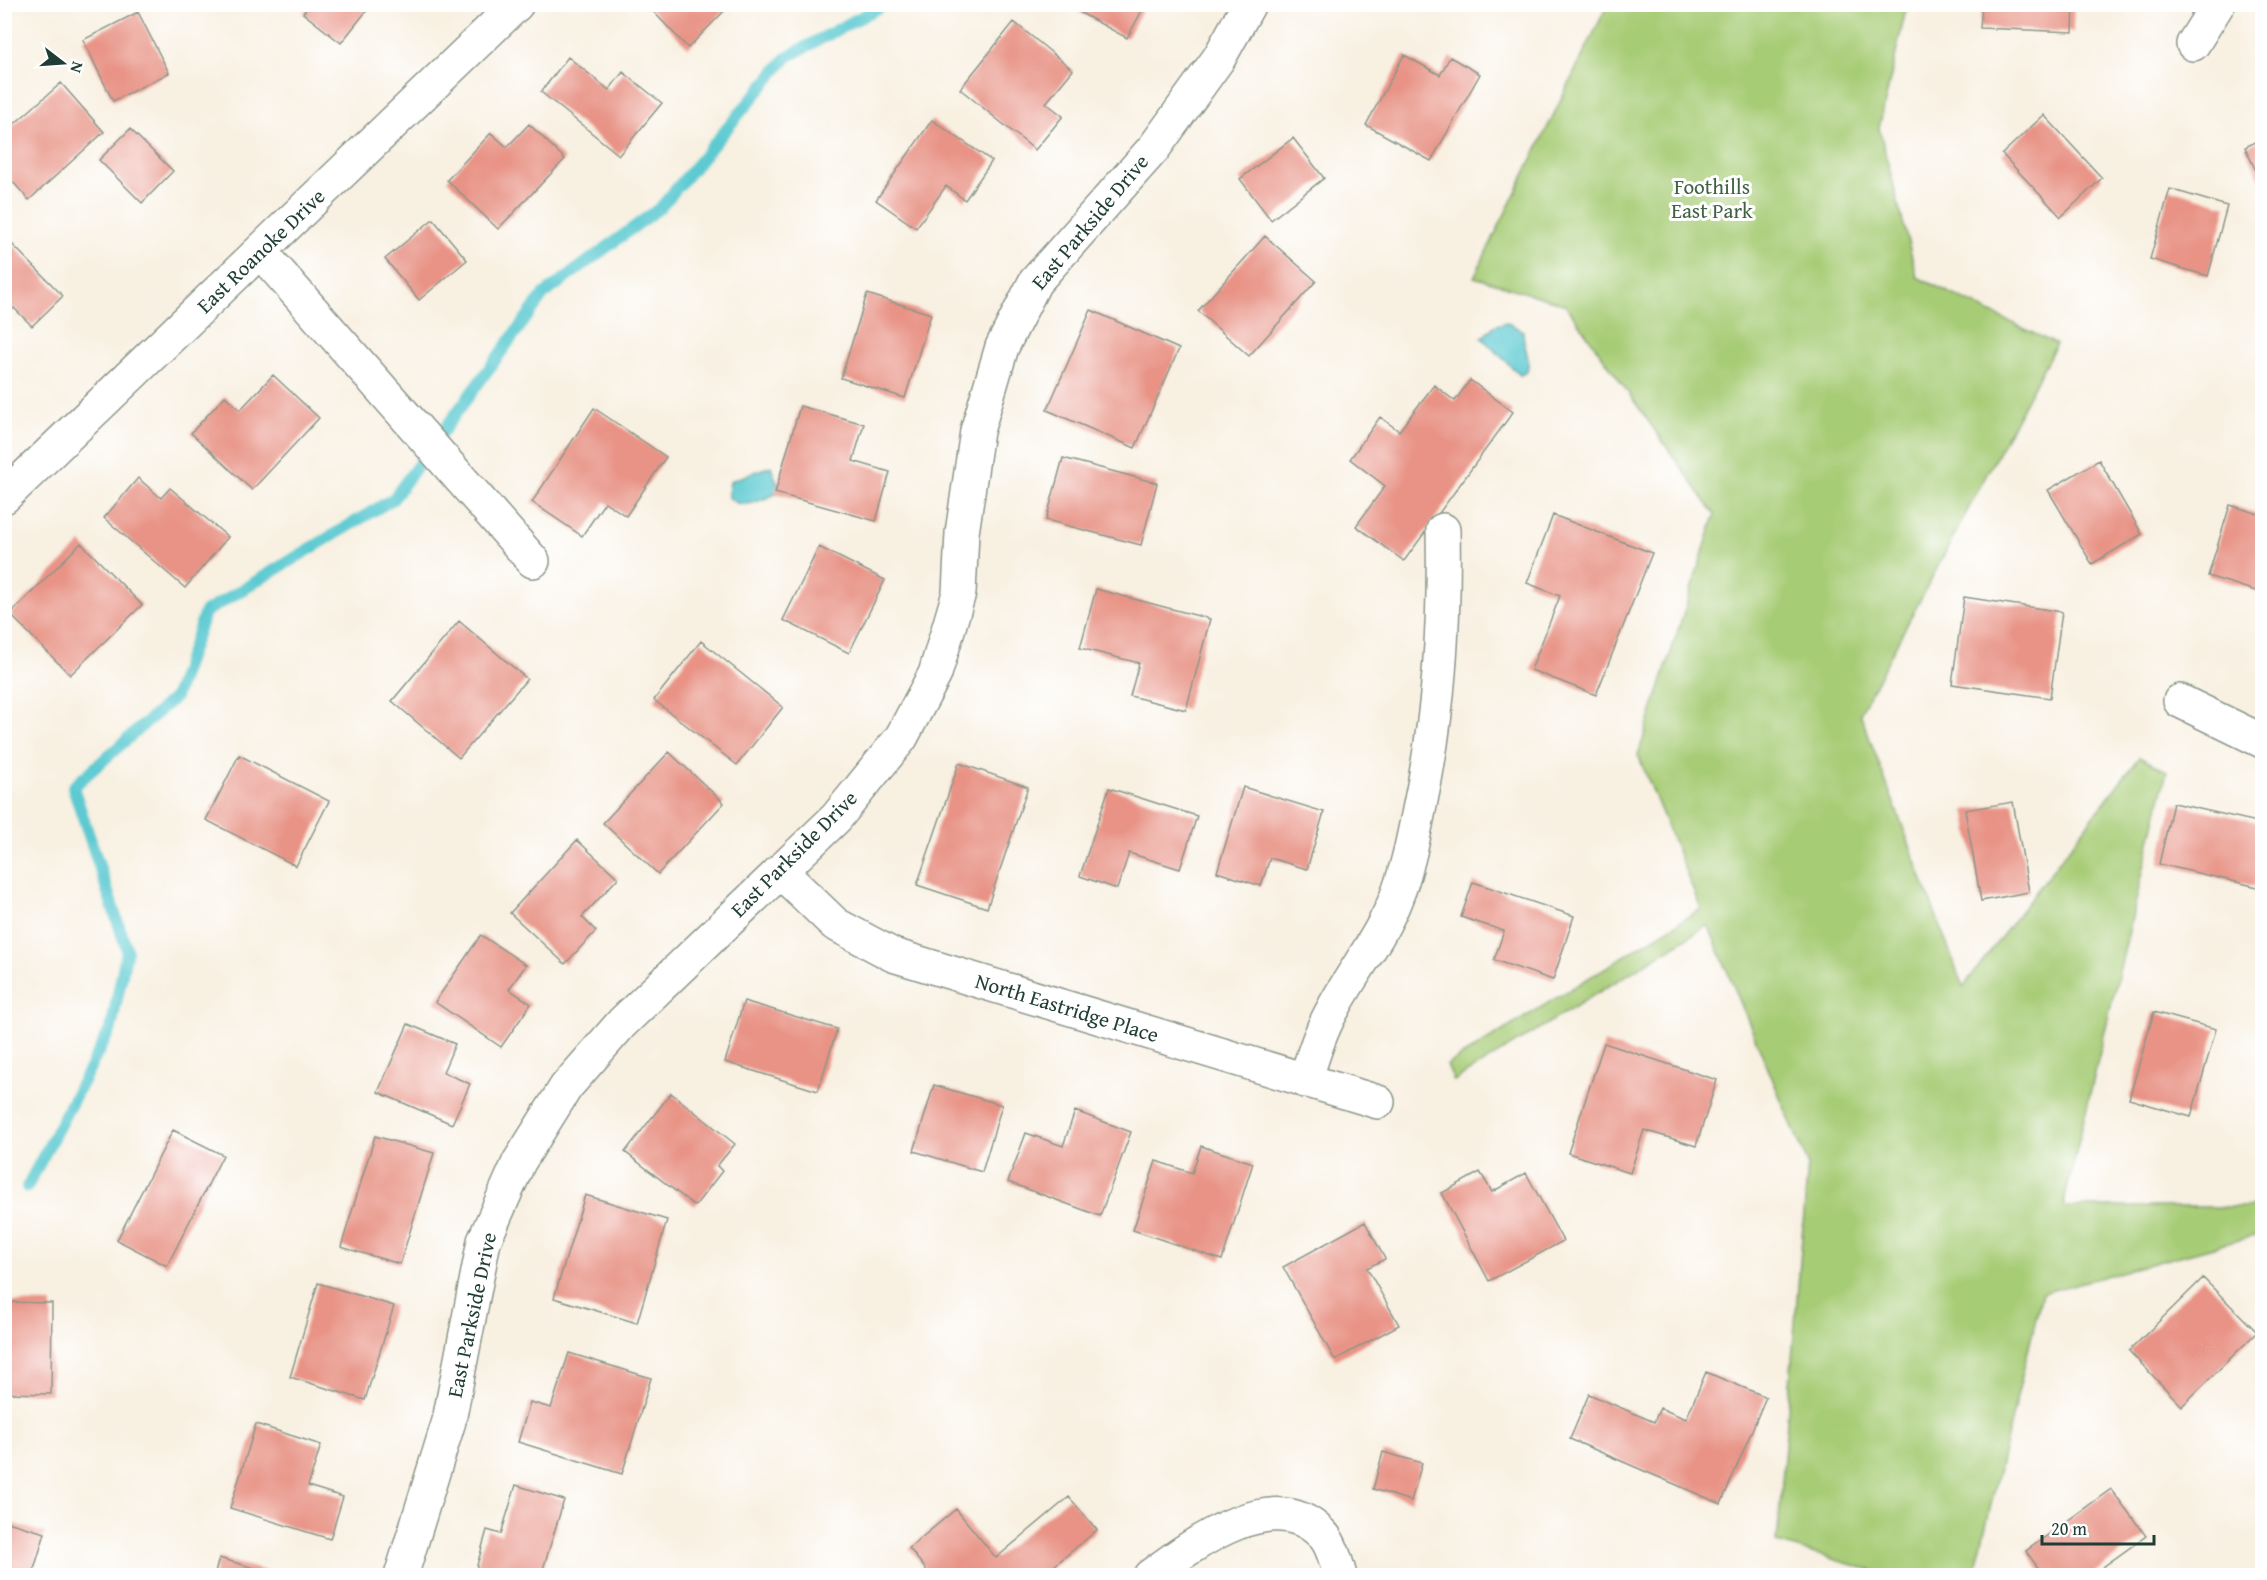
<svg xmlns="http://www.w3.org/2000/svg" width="2267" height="1580" font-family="'Gentium Book Plus',serif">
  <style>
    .green { fill: #a7cc76; stroke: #638455; stroke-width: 1.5 }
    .water { fill: #5dcad1; stroke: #3e8482; stroke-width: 1.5 }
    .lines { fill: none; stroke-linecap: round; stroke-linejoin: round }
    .stream { stroke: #5dcad1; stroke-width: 12 }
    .building { fill: #e89385 }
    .minor-casing { stroke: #8c968a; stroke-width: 36 }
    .minor { stroke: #fff; stroke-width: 33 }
    .labels { text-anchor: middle; stroke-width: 6; stroke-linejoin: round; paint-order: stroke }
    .park-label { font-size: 21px; fill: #416144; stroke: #fff }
    .street-label { font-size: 21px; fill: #1f3d34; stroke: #fff }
  </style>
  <rect width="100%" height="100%" fill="#fff"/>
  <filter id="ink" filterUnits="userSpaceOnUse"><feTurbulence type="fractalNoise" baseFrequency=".0167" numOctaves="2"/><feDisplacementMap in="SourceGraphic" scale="12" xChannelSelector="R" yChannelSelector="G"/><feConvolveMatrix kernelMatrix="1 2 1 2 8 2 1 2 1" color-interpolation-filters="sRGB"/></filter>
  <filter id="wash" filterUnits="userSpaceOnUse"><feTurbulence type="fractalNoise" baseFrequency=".008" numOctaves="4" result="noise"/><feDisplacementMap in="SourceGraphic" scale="24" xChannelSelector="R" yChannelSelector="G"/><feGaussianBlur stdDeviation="1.35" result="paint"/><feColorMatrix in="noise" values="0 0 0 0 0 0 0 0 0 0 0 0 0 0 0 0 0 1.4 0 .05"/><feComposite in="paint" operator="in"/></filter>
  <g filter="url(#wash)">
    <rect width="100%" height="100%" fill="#f8f0e1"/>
    <!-- green -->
    <path class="green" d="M1608,4L1907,5L1879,128L1917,277L2056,344L1860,713L1963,987L2139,757L2167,771L2063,1207H2262V1234L2042,1293L1974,1575H1887L1777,1543L1808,1164L1708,925L1454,1081L1447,1065L1701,909L1638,755L1715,515L1566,305L1474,277Z"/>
    <!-- water -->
    <path class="water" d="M1506,322L1523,331C1523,347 1531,357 1527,372L1520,375L1482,338L1494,326Z
      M771,466L780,492C763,499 741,513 728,496L730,481Z"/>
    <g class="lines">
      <!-- stream -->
      <path class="stream" d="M27,1187L111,1028L127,950L73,787L175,697L205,612L393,499L544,294L661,207L787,57L885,4"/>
    </g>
    <g id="blocks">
      <!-- building -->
      <path class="building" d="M310,4H372L341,43L303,13Z
        M646,4H731L688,48Z
        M1982,4H2074L2073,32L1980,28Z
        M1066,5H1145L1127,38Z
        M138,12L169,73L113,101L83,40Z
        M1014,22L1073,70L1046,103L1063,116L1035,150L960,89Z
        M1404,55L1440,75L1450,57L1480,74L1431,161L1366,125Z
        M568,57L609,90L623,72L662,103L619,155L541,92Z
        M61,83L104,132L29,200L4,172V133Z
        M2044,115L2102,178L2061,217L2002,154Z
        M932,120L992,161L965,200L946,186L916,228L876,200Z
        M529,124L565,159L498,229L447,180L491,133L507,147Z
        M130,129L173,171L142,203L99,160Z
        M1293,138L1324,178L1271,220L1240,179Z
        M2262,139V184L2245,147Z
        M2170,189L2227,206L2208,276L2150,259Z
        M433,219L467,260L419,300L385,259Z
        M1265,236L1316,281L1249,356L1198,311Z
        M11,243L63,296L32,326L14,308L4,317V250Z
        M867,294L931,314L905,398L841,378Z
        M1091,310L1179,349L1135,448L1047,410Z
        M273,375L319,418L252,490L191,433L225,396L240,410Z
        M1470,380L1513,412L1404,561L1356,526L1385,486L1350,459L1380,417L1399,431L1434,385L1455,401Z
        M800,406L864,424L853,461L890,472L876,521L775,493Z
        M594,408L666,457L626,516L605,502L582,536L532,502Z
        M1063,458L1157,483L1141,545L1046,520Z
        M2099,460L2142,534L2092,564L2048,490Z
        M138,478L161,498L170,488L228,537L185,588L104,518Z
        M2230,505L2262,515V593L2208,576Z
        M1553,515L1652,553L1596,695L1531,670L1560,596L1527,583Z
        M81,543L142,605L70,675L10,614Z
        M819,547L885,580L849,653L783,620Z
        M1096,589L1210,619L1186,710L1130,696L1139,663L1080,648Z
        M1964,597L2062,612L2050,698L1952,684Z
        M459,621L527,679L459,758L392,701Z
        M701,641L783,707L737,765L654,700Z
        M669,752L724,803L658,874L603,823Z
        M239,755L329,801L296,866L206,820Z
        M959,763L1028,787L987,908L917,885Z
        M1243,787L1324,812L1307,869L1270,858L1261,886L1217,872Z
        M1109,788L1197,816L1180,869L1129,853L1117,889L1080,876Z
        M2013,802L2029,892L1981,901L1965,810Z
        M2173,803L2262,823V888L2159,864Z
        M577,840L618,878L582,917L596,931L565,964L510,913Z
        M1473,882L1574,916L1553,980L1494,960L1504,931L1461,917Z
        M481,935L526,965L509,989L531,1004L501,1047L435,1002Z
        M744,1001L837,1029L818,1091L725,1062Z
        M2154,1012L2216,1029L2191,1117L2129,1099Z
        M408,1024L455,1044L443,1072L470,1084L452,1124L378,1092Z
        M1604,1043L1717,1080L1696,1146L1644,1130L1630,1173L1568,1153Z
        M934,1085L1002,1105L982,1172L914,1151Z
        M671,1093L735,1144L717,1166L722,1171L695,1206L625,1152Z
        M1075,1111L1131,1132L1100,1216L1008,1182L1026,1133L1063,1146Z
        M173,1130L223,1155L167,1266L117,1240Z
        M375,1136L434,1153L400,1264L341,1247Z
        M1201,1146L1253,1163L1222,1260L1133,1230L1156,1161L1192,1173Z
        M1480,1172L1492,1192L1526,1173L1563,1241L1489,1281L1442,1193Z
        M585,1195L667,1220L637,1323L554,1298Z
        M1365,1222L1385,1259L1367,1268L1399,1325L1335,1360L1283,1267Z
        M2203,1278L2257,1332L2182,1406L2129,1351Z
        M318,1283L394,1306L365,1400L290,1377Z
        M4,1302L52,1303L51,1394L4,1393Z
        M569,1353L651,1378L622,1474L518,1442L530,1402L551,1408Z
        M1706,1372L1766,1397L1721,1504L1570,1439L1589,1394L1654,1422L1660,1408L1686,1419Z
        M256,1424L321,1445L308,1486L343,1497L330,1539L230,1508Z
        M1383,1452L1422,1463L1411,1501L1373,1489Z
        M516,1485L564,1500L541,1576H474L487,1530L501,1534Z
        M2111,1489L2146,1536L2096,1572L2099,1576H2044L2026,1551Z
        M1069,1497L1097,1530L1042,1576H931L909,1548L956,1509L996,1558Z
        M4,1521L45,1533L32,1576H4Z
        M219,1558L279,1575L278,1576H214Z"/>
    </g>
  </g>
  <g filter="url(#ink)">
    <use href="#blocks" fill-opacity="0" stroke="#8c968a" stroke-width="1.5"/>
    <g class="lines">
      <defs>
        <path id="minor" d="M2193,44L2218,4
          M260,251L533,561
          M4,497L517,4
          M2180,701L2262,741
          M780,871L835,924L893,955L1378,1102
          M1305,1081C1313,1056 1320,1032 1333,1009C1353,971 1380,939 1396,898C1407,870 1413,840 1419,810C1439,718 1445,624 1443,530
          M401,1576L449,1421L484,1241L519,1162L566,1087L622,1023L836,818L901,738L935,674L959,593L962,533L977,431L1002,347L1035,282L1154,148L1219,58L1249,4
          M1150,1576C1192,1545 1274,1483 1322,1534C1331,1542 1337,1564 1340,1576"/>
      </defs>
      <!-- minor casing -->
      <use href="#minor" class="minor-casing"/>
      <!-- minor -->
      <use href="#minor" class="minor"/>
    </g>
  </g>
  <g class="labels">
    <!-- park labels -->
    <g class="park-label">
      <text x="1712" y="194">Foothills<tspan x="1712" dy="24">East Park</tspan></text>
    </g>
    <!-- street labels -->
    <g class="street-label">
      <text transform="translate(1090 222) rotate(-50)" y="7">East Parkside Drive</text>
      <text transform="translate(261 251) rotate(-44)" y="7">East Roanoke Drive</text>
      <text transform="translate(794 854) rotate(-45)" y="7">East Parkside Drive</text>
      <text transform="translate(1067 1008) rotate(17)" y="7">North Eastridge Place</text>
      <text transform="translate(472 1315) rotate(-78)" y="7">East Parkside Drive</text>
    </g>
  </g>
  <!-- margin -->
  <rect width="2267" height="1580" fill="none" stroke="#fff" stroke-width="24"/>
  <!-- north arrow -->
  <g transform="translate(63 63) rotate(107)" stroke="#ffffff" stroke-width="4.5" paint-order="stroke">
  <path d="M0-4.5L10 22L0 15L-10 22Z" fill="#1f3d34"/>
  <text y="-9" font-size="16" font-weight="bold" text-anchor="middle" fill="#1f3d34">N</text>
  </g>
  <!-- scale -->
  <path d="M2042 1535v9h112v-9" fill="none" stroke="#1f3d34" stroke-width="3"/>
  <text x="2051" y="1535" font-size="18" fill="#1f3d34" stroke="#ffffff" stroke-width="4.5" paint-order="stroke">20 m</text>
</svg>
